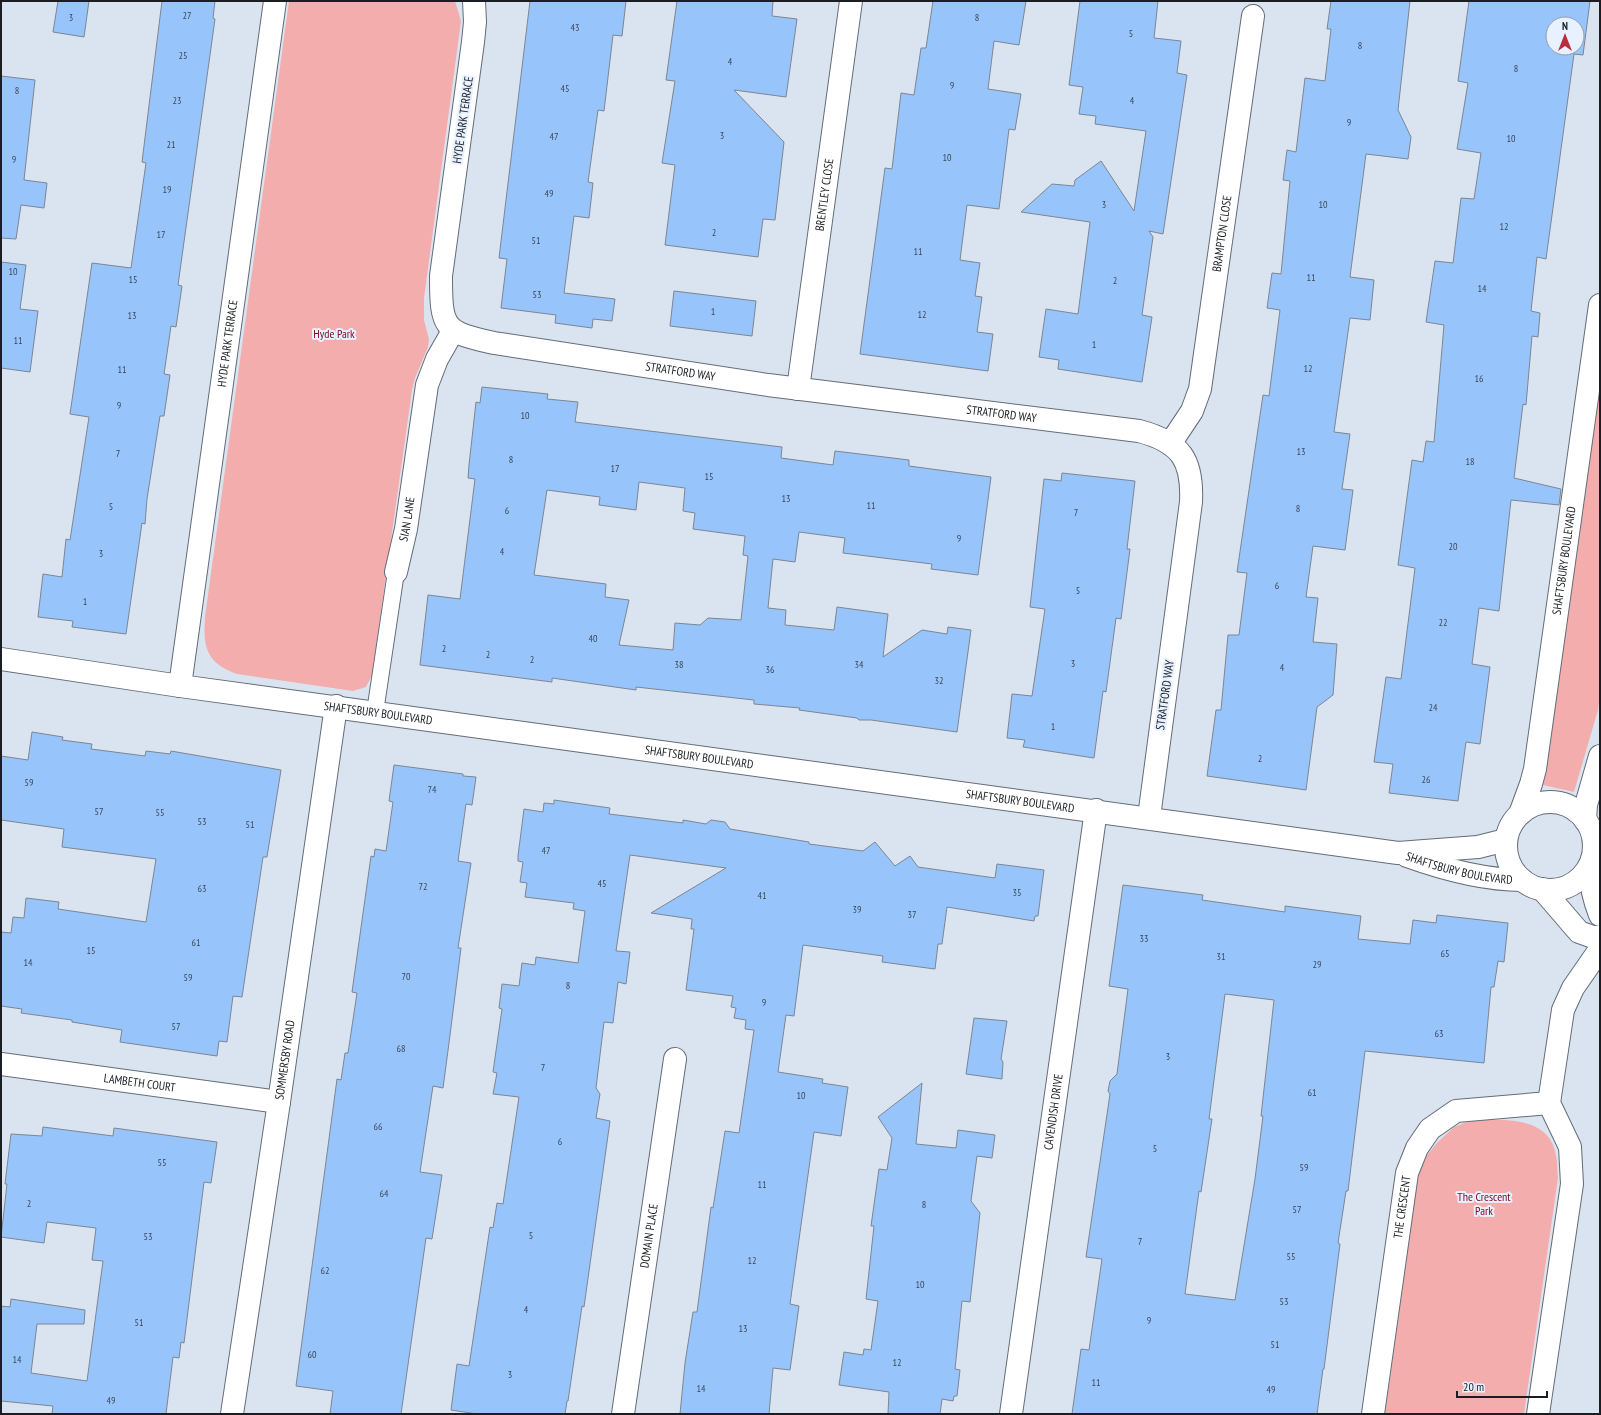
<svg xmlns="http://www.w3.org/2000/svg" width="1601" height="1415" font-family="'PT Sans Narrow',sans-serif">
  <style>
    .green { fill: #f3adad }
    .building { fill: #98c4fc; stroke: #7c8692; fill-rule: evenodd }
    .lines { fill: none; stroke-linecap: round; stroke-linejoin: round }
    .lane-casing { stroke: #636c78; stroke-width: 18 }
    .street-casing { stroke: #636c78; stroke-width: 24 }
    .secondary-casing { stroke: #636c78; stroke-width: 24 }
    .lane { stroke: #fff; stroke-width: 16 }
    .street { stroke: #fff; stroke-width: 22 }
    .secondary { stroke: #fff; stroke-width: 22 }
    .labels { text-anchor: middle; stroke-width: 4; stroke-linejoin: round; paint-order: stroke }
    .number-label { font-size: 10px; fill: #3a4859 }
    .street-label { font-size: 12px; fill: #1a1e23; stroke: #e7f1ff }
    .park-label { font-size: 12px; fill: #7e0920; stroke: #e7f1ff }
  </style>
  <rect width="100%" height="100%" fill="#dae4f1"/>
  <!-- green -->
  <path class="green" d="M289,1H455L461,21L424,298V320L429,339L428,347L415,378L412,390L372,675L366,687L353,691L237,674C206,663 203,647 205,617Z
    M1600,384V694L1598,710L1574,792L1543,785Z
    M1472,1120C1503,1120 1550,1115 1556,1156C1558,1163 1557,1171 1558,1178L1524,1414H1385L1417,1183L1423,1160L1437,1143L1454,1127Z"/>
  <!-- building -->
  <path class="building" d="M58,1H89L84,37L53,32Z
    M162,1H215L213,18L215,19L178,285L182,286L176,327L171,326L164,374L170,375L164,416H160L147,499L145,524L142,523L126,634L72,627L73,621L38,617L43,574L62,577L66,539L70,540L89,417L70,414L92,263L131,268L146,163L142,162Z
    M530,1H626L622,36L613,35L604,111L598,110L588,182L593,183L589,218L574,216L564,293L615,299L612,321L593,319L592,328L555,323L556,315L501,308L507,259L499,258Z
    M677,1H773L772,16L797,19L786,97L734,90L784,142L775,220L763,219L758,257L665,245L675,165L662,163L675,81L666,80Z
    M933,1H1026L1019,45L994,41L988,89L1021,94L1015,130L1009,129L999,209L967,205L960,260L980,263L975,296L982,297L977,332L993,334L988,371L860,354L885,168L892,169L901,93L914,95L921,48H926Z
    M1080,1H1158L1154,38L1181,41L1177,73L1187,75L1163,234L1149,231L1153,237L1142,315L1152,317L1142,382L1058,369L1059,360L1039,357L1046,309L1078,314L1090,222L1021,212L1052,184L1074,186L1075,180L1101,161L1134,211L1146,131L1095,124L1096,116L1079,114L1083,87L1069,85Z
    M1331,1H1410L1398,110L1411,137L1408,159L1366,154L1350,277L1374,280L1370,320L1350,318L1334,432L1350,434L1342,489L1353,490L1345,550L1313,546L1306,597L1318,598L1313,642L1337,644L1333,695L1317,707L1306,790L1207,776L1216,710H1221L1228,635H1239L1247,573L1237,572L1263,395L1269,396L1280,310L1267,308L1272,273L1281,274L1290,181L1283,180L1287,150L1296,152L1305,78L1325,81L1331,29H1327Z
    M1469,1H1590L1583,55L1574,54L1546,259L1537,257L1531,311L1540,313L1538,337L1532,336L1526,405L1523,404L1514,478L1561,489L1559,505L1511,500L1499,611L1479,608L1472,664L1490,667L1480,744L1466,742L1458,801L1389,793L1393,764L1374,762L1386,677L1401,679L1415,568L1398,565L1412,460L1423,462L1426,441L1434,442L1444,325L1426,322L1435,261L1453,263L1461,198L1474,199L1481,153L1457,149L1468,83L1458,81ZM1553,24H1577V48H1553Z
    M1,76L35,80L24,180L47,183L44,208L21,205L16,239L1,238Z
    M1,262L26,265L20,309L38,311L30,372L1,368Z
    M674,291L756,301L752,336L670,326Z
    M482,387L548,394L547,399L578,402L575,422L782,447L781,458L833,465L835,451L909,460V466L991,477L978,575L931,569L932,564L843,553L845,538L799,532L795,562L773,559L768,608L786,610L785,625L834,630L837,607L888,614L883,657L922,630L947,634L948,627L971,630L957,732L871,720H859L857,718L799,710L800,708L754,704V700L636,687V690L552,678V682L420,665L428,595L460,599L475,479L468,478L469,465L476,402L480,403ZM639,482L685,488L683,511L695,513L693,529L745,536L743,555L748,556L741,620L708,618L700,625L675,623L673,650L619,645L629,600L605,597L606,584L534,575L547,490L600,497L599,505L636,510Z
    M1062,473L1135,481L1127,549H1130L1121,619L1116,618L1106,692L1103,691L1094,758L1023,747L1025,740L1007,738L1012,694L1032,696L1045,609L1030,607L1044,479L1061,481Z
    M32,732L63,737L62,740L92,744L91,749L145,756L146,751L170,754L171,751L281,770L267,857H263L242,997L233,996L227,1042L219,1041L217,1056L120,1042L122,1030L72,1022V1020L21,1013L22,1009L1,1006V932L11,933L13,917L24,918L26,898L59,902L58,909L146,922L156,859L62,847L64,829L1,820V756L28,760Z
    M394,765L463,774V776L476,777L472,805L466,804L458,861L471,863L458,948H461L449,1043L443,1088L433,1086L420,1172L442,1175L432,1239L426,1238L401,1414H330L333,1391L296,1386L337,1079L341,1080L345,1053H348L357,993L352,992L371,856L374,857L375,849L386,851L393,802L389,801Z
    M554,800L610,808L609,814L683,823V820L706,824L711,820L725,822L730,829L809,842V844L863,851L875,842L895,866L910,856L918,867L995,878L997,864L1044,870L1038,916H1035L1034,921L947,907L942,944H938L935,969L882,962L883,956L803,945L794,1016L786,1015L778,1072L823,1079L822,1083L848,1087L841,1136L814,1132L790,1304L799,1306L790,1370L773,1368L769,1414H680L685,1363L693,1312H697L711,1207L713,1208L725,1131L739,1133L754,1030L745,1029L746,1020L734,1018L736,1008L731,1007L733,996L686,990L694,929H691L692,919L651,913L726,868L630,855L616,951L630,952L626,984L618,982L613,1023L604,1022L596,1088L600,1094L596,1118L610,1121L584,1307L582,1306L568,1401H567L565,1414H477L451,1410L457,1364L469,1366L490,1227L493,1228L497,1203L503,1204L519,1097L493,1094L497,1073L493,1072L502,1009L499,1008L502,984L519,986L522,963L535,965L536,957L578,963L585,911L573,909L574,903L525,897L527,883L520,882L523,862L518,861V856L524,809L543,812L544,803L554,804Z
    M1123,885L1203,895L1202,900L1285,912V906L1361,916L1358,939L1410,944L1413,920L1436,923L1437,915L1508,923L1504,962L1498,961L1494,987H1491L1484,1063L1365,1051L1348,1191H1346L1338,1243L1340,1244L1324,1369H1323L1317,1414H1072L1081,1349L1089,1350L1102,1259L1086,1257L1110,1094L1108,1091L1110,1081L1117,1074L1128,989L1109,986ZM1225,994L1274,1000L1261,1116H1263L1255,1179L1235,1300L1185,1294L1199,1191L1201,1192L1212,1119H1209Z
    M974,1018L1007,1021L1001,1059L1003,1062L1002,1079L966,1074Z
    M922,1083L916,1144L956,1148L958,1130L995,1135L992,1158L977,1156L971,1201L980,1213L970,1302L962,1301L955,1369L960,1370L957,1396H954L953,1401L942,1399L940,1414H888L889,1392L839,1385L844,1352L863,1355L864,1349L871,1350L878,1301L866,1299L874,1226H871L879,1169L887,1170L892,1138L878,1117Z
    M43,1127L113,1136L114,1128L217,1142L211,1183L204,1182L184,1343L181,1342L179,1358L173,1357L166,1414H52L53,1406L1,1401V1306L10,1307L11,1299L85,1310L84,1324H37L31,1373L87,1381L103,1261L92,1260L96,1228L47,1222L44,1243L1,1237L7,1184H5L11,1134L42,1136Z"/>
  <g class="lines">
    <defs>
      <path id="lane" d="M375,712L396,572"/>
      <g id="street">
        <path id="s1" d="M474,1L475,22L473,42L441,276C441,328 443,332 494,343L768,385L1139,431C1181,442 1193,460 1191,502L1149,817"/>
        <path id="s2" d="M798,389L851,1"/>
        <path id="s3" d="M1170,444L1192,411L1200,389L1253,16"/>
        <path id="s4" d="M396,572L406,529L427,385L437,359L453,331"/>
        <path id="s5" d="M180,686L275,1"/>
        <path d="M1592,860C1588,878 1593,897 1600,915"/>
        <path d="M1542,889L1579,932L1593,937H1600"/>
        <path id="s6" d="M1,1064L279,1102"/>
        <path id="s7" d="M232,1414L279,1102L336,706"/>
        <path id="s8" d="M623,1414L675,1059"/>
        <path id="s9" d="M1011,1414L1096,810"/>
        <path id="s10" d="M1373,1414L1407,1173L1417,1148L1430,1129L1456,1111L1549,1103"/>
        <path d="M1538,1414L1572,1184L1570,1147L1549,1103L1563,1010L1573,988L1600,949"/>
      </g>
      <g id="secondary">
        <path id="s11" d="M1,659L180,686L1398,853L1478,847L1506,840"/>
        <circle cx="1550" cy="846" r="44"/>
        <path id="s12" d="M1520,814L1531,784L1535,769L1600,305"/>
        <path d="M1585,820L1586,805L1600,756"/>
        <path id="s13" d="M1407,856C1443,869 1484,880 1522,880"/>
      </g>
    </defs>
    <!-- lane casing -->
    <use href="#lane" class="lane-casing"/>
    <!-- street casing -->
    <use href="#street" class="street-casing"/>
    <!-- secondary casing -->
    <use href="#secondary" class="secondary-casing"/>
    <!-- lane -->
    <use href="#lane" class="lane"/>
    <!-- street -->
    <use href="#street" class="street"/>
    <!-- secondary -->
    <use href="#secondary" class="secondary"/>
  </g>
  <g class="labels">
    <!-- number labels -->
    <g class="number-label">
      <text x="187" y="19">27</text>
      <text x="71" y="21">3</text>
      <text x="977" y="21">8</text>
      <text x="575" y="31">43</text>
      <text x="1131" y="37">5</text>
      <text x="1360" y="49">8</text>
      <text x="183" y="59">25</text>
      <text x="730" y="65">4</text>
      <text x="1516" y="72">8</text>
      <text x="952" y="89">9</text>
      <text x="565" y="92">45</text>
      <text x="17" y="94">8</text>
      <text x="177" y="104">23</text>
      <text x="1132" y="104">4</text>
      <text x="1349" y="126">9</text>
      <text x="722" y="139">3</text>
      <text x="554" y="140">47</text>
      <text x="1511" y="142">10</text>
      <text x="171" y="148">21</text>
      <text x="947" y="161">10</text>
      <text x="14" y="163">9</text>
      <text x="167" y="193">19</text>
      <text x="549" y="197">49</text>
      <text x="1104" y="208">3</text>
      <text x="1323" y="208">10</text>
      <text x="1504" y="230">12</text>
      <text x="714" y="236">2</text>
      <text x="161" y="238">17</text>
      <text x="536" y="244">51</text>
      <text x="918" y="255">11</text>
      <text x="13" y="275">10</text>
      <text x="1311" y="281">11</text>
      <text x="133" y="283">15</text>
      <text x="1115" y="284">2</text>
      <text x="1482" y="292">14</text>
      <text x="537" y="298">53</text>
      <text x="713" y="315">1</text>
      <text x="922" y="318">12</text>
      <text x="132" y="319">13</text>
      <text x="18" y="344">11</text>
      <text x="1094" y="348">1</text>
      <text x="1308" y="372">12</text>
      <text x="122" y="373">11</text>
      <text x="1479" y="382">16</text>
      <text x="119" y="409">9</text>
      <text x="525" y="419">10</text>
      <text x="1301" y="455">13</text>
      <text x="118" y="457">7</text>
      <text x="511" y="463">8</text>
      <text x="1470" y="465">18</text>
      <text x="615" y="472">17</text>
      <text x="709" y="480">15</text>
      <text x="786" y="502">13</text>
      <text x="871" y="509">11</text>
      <text x="111" y="510">5</text>
      <text x="1298" y="512">8</text>
      <text x="507" y="514">6</text>
      <text x="1076" y="516">7</text>
      <text x="959" y="542">9</text>
      <text x="1453" y="550">20</text>
      <text x="502" y="555">4</text>
      <text x="101" y="557">3</text>
      <text x="1277" y="589">6</text>
      <text x="1078" y="594">5</text>
      <text x="85" y="605">1</text>
      <text x="1443" y="626">22</text>
      <text x="593" y="642">40</text>
      <text x="444" y="652">2</text>
      <text x="488" y="658">2</text>
      <text x="532" y="663">2</text>
      <text x="1073" y="667">3</text>
      <text x="679" y="668">38</text>
      <text x="859" y="668">34</text>
      <text x="1282" y="671">4</text>
      <text x="770" y="673">36</text>
      <text x="939" y="684">32</text>
      <text x="1433" y="711">24</text>
      <text x="1053" y="730">1</text>
      <text x="1260" y="762">2</text>
      <text x="1426" y="783">26</text>
      <text x="29" y="786">59</text>
      <text x="432" y="793">74</text>
      <text x="99" y="815">57</text>
      <text x="160" y="816">55</text>
      <text x="202" y="825">53</text>
      <text x="250" y="828">51</text>
      <text x="546" y="854">47</text>
      <text x="602" y="887">45</text>
      <text x="423" y="890">72</text>
      <text x="202" y="892">63</text>
      <text x="1017" y="896">35</text>
      <text x="762" y="899">41</text>
      <text x="857" y="913">39</text>
      <text x="912" y="918">37</text>
      <text x="1144" y="942">33</text>
      <text x="196" y="946">61</text>
      <text x="91" y="954">15</text>
      <text x="1445" y="957">65</text>
      <text x="1221" y="960">31</text>
      <text x="28" y="966">14</text>
      <text x="1317" y="968">29</text>
      <text x="406" y="980">70</text>
      <text x="188" y="981">59</text>
      <text x="568" y="989">8</text>
      <text x="764" y="1006">9</text>
      <text x="176" y="1030">57</text>
      <text x="1439" y="1037">63</text>
      <text x="401" y="1052">68</text>
      <text x="1168" y="1060">3</text>
      <text x="543" y="1071">7</text>
      <text x="1312" y="1096">61</text>
      <text x="801" y="1099">10</text>
      <text x="378" y="1130">66</text>
      <text x="560" y="1145">6</text>
      <text x="1155" y="1152">5</text>
      <text x="162" y="1166">55</text>
      <text x="1304" y="1171">59</text>
      <text x="762" y="1188">11</text>
      <text x="384" y="1197">64</text>
      <text x="29" y="1207">2</text>
      <text x="924" y="1208">8</text>
      <text x="1297" y="1213">57</text>
      <text x="531" y="1239">5</text>
      <text x="148" y="1240">53</text>
      <text x="1140" y="1245">7</text>
      <text x="1291" y="1260">55</text>
      <text x="752" y="1264">12</text>
      <text x="325" y="1274">62</text>
      <text x="920" y="1288">10</text>
      <text x="1284" y="1305">53</text>
      <text x="526" y="1313">4</text>
      <text x="1149" y="1324">9</text>
      <text x="139" y="1326">51</text>
      <text x="743" y="1332">13</text>
      <text x="1275" y="1348">51</text>
      <text x="312" y="1358">60</text>
      <text x="17" y="1363">14</text>
      <text x="897" y="1366">12</text>
      <text x="510" y="1378">3</text>
      <text x="1096" y="1386">11</text>
      <text x="701" y="1392">14</text>
      <text x="1271" y="1393">49</text>
      <text x="111" y="1404">49</text>
    </g>
    <!-- street labels -->
    <g class="street-label">
      <text transform="translate(463 120) rotate(-82)" y="4">HYDE PARK TERRACE</text>
      <text dy="4" stroke="none"><textPath href="#s2" startOffset="196">BRENTLEY CLOSE</textPath></text>
      <text dy="4" stroke="none"><textPath href="#s3" startOffset="220">BRAMPTON CLOSE</textPath></text>
      <text dy="4" stroke="none"><textPath href="#s5" startOffset="346">HYDE PARK TERRACE</textPath></text>
      <text dy="4" stroke="none"><textPath href="#s1" startOffset="566">STRATFORD WAY</textPath></text>
      <text dy="4" stroke="none"><textPath href="#s1" startOffset="890">STRATFORD WAY</textPath></text>
      <text dy="4" stroke="none"><textPath href="#s4" startOffset="54">SIAN LANE</textPath></text>
      <text dy="4" stroke="none"><textPath href="#s12" startOffset="258">SHAFTSBURY BOULEVARD</textPath></text>
      <text transform="translate(1165 695) rotate(-82)" y="4">STRATFORD WAY</text>
      <text dy="4" stroke="none"><textPath href="#s11" startOffset="381">SHAFTSBURY BOULEVARD</textPath></text>
      <text dy="4" stroke="none"><textPath href="#s11" startOffset="705">SHAFTSBURY BOULEVARD</textPath></text>
      <text dy="4" stroke="none"><textPath href="#s11" startOffset="1029">SHAFTSBURY BOULEVARD</textPath></text>
      <text dy="4" stroke="none"><textPath href="#s13" startOffset="54">SHAFTSBURY BOULEVARD</textPath></text>
      <text dy="4" stroke="none"><textPath href="#s7" startOffset="358">SOMMERSBY ROAD</textPath></text>
      <text dy="4" stroke="none"><textPath href="#s6" startOffset="140">LAMBETH COURT</textPath></text>
      <text dy="4" stroke="none"><textPath href="#s9" startOffset="305">CAVENDISH DRIVE</textPath></text>
      <text dy="4" stroke="none"><textPath href="#s10" startOffset="209">THE CRESCENT</textPath></text>
      <text dy="4" stroke="none"><textPath href="#s8" startOffset="180">DOMAIN PLACE</textPath></text>
    </g>
    <!-- park labels -->
    <g class="park-label">
      <text x="334" y="338">Hyde Park</text>
      <text x="1484" y="1201">The Crescent<tspan x="1484" dy="14">Park</tspan></text>
    </g>
  </g>
  <!-- border -->
  <rect width="1601" height="1415" fill="none" stroke="#1a1e23" stroke-width="4"/>
  <!-- north arrow -->
  <g transform="translate(1565 36)"><circle r="19" fill="#e7f1ff" stroke="#959da7"/>
  <path d="M0-3L7 15L0 10L-7 15Z" fill="#bb2b3e"/>
  <text y="-6" font-size="11" font-weight="bold" text-anchor="middle" fill="#1a1e23">N</text>
  </g>
  <!-- scale -->
  <path d="M1457 1391v6h90v-6" fill="none" stroke="#1a1e23" stroke-width="2"/>
  <text x="1463" y="1391" font-size="12" fill="#1a1e23" stroke="#e7f1ff" stroke-width="3" paint-order="stroke">20 m</text>
</svg>
